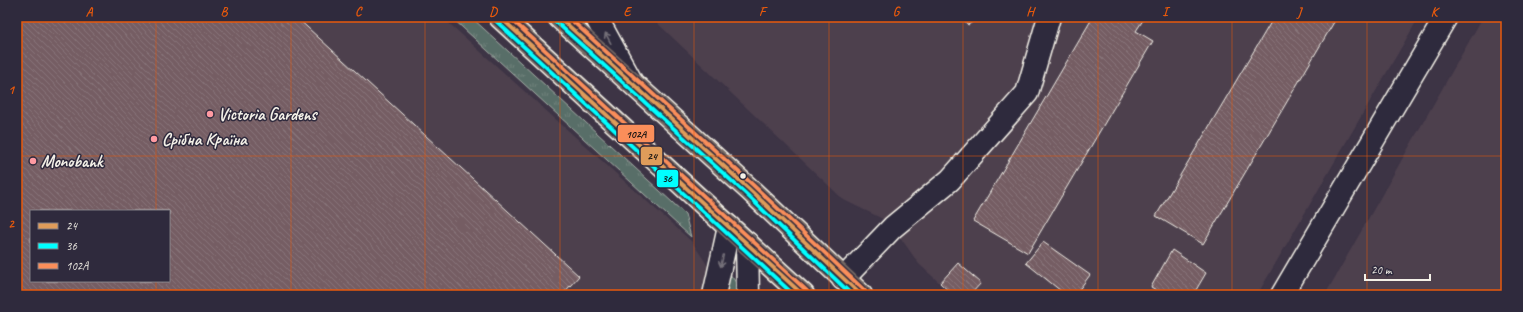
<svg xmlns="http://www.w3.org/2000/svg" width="1523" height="312" font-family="Caveat,sans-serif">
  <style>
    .built { fill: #4e404e; fill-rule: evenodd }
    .grass { fill: url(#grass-tufts); stroke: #a6b0a8 }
    .building { fill: url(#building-back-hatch); stroke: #f4f1e8; fill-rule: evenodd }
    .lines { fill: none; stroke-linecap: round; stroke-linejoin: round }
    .minor-casing { stroke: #f4f1e8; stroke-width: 25 }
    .major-casing { stroke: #f4f1e8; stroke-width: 25 }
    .minor { stroke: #2f2a3d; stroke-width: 22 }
    .major { stroke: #766964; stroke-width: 22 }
    .bus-1-casing { stroke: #2f2a3d; stroke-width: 7 }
    .bus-2-casing { stroke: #2f2a3d; stroke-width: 7 }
    .bus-3-casing { stroke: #2f2a3d; stroke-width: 7 }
    .bus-1 { stroke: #df9c5a; stroke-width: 4 }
    .bus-2 { stroke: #0ff; stroke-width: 4 }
    .bus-3 { stroke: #fa8e5a; stroke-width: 4 }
    .oneway { stroke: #747079 }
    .grid { fill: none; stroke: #e8590c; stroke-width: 1; stroke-opacity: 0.55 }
    .poi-dot { fill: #ff9aa2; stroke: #2f2a3d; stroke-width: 1.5 }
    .bus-dot { fill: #f4f1e8; stroke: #2f2a3d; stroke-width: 1.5 }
    .labels { text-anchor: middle; stroke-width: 3; stroke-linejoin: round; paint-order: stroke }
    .poi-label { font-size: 17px; font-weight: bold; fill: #f4f1e8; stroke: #2f2a3d; text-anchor: start }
    .line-badge { stroke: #2f2a3d; stroke-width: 1.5 }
    .pale-badge-label { font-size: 11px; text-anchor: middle; font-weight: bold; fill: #111 }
    .neatline { fill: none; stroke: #e8590c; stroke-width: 1.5 }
    .grid-label { font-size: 13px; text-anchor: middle; font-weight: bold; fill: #e8590c }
  </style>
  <defs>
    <pattern id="grass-tufts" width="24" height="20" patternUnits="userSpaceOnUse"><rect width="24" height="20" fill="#596e67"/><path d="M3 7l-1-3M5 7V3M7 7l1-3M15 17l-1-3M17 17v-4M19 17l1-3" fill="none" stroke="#71837d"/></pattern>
    <pattern id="building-back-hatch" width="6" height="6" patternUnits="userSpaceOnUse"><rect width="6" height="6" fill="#745d64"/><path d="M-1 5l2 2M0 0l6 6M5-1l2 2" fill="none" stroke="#88757a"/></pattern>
  </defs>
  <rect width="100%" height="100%" fill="#3d3445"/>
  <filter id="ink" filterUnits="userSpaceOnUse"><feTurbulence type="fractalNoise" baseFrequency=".025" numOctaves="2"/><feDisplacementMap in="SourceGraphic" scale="8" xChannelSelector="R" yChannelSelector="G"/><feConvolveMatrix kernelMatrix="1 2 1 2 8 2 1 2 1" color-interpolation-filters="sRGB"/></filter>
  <g filter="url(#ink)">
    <!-- built -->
    <path class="built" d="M17,17H442L692,242L710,269L707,295H17ZM31,211H169V281H31Z
      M651,17H1419L1257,295H953L919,264L893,227L883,219L844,200Z
      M1483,17H1506V295H1325Z"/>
    <!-- grass -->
    <path class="grass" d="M451,17H471L685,214L691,237Z
      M727,270L735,281L739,295H725Z"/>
    <!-- building -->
    <path class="building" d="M17,17H296L579,276L562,295H17ZM31,211H169V281H31Z
      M962,17H980L968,25Z
      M1093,17H1145L1136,31L1153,41L1028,253L973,221Z
      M1274,17H1337L1203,244L1156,216Z
      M1043,242L1090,275L1075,295H1066L1026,263Z
      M1172,250L1206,273L1193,295H1165L1151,287Z
      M958,263L981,283L970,295H953L940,283Z"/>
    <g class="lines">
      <defs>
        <path id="minor" d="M596,17L630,79
          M747,243L748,295
          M843,279L893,227L950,180L1027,93L1049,17
          M714,295L729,227
          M1282,295L1446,17"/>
        <path id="major" d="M500,17L803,295
          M559,17L749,189L861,295"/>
      </defs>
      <!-- minor casing -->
      <use href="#minor" class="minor-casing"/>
      <!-- major casing -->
      <use href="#major" class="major-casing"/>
      <!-- minor -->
      <use href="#minor" class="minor"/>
      <!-- major -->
      <use href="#major" class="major"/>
      <defs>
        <path id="bus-1" d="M500,17L803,295
          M559,17L749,189L861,295"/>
        <path id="bus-2" d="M496,21L794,295
          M555,21L745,193L852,295"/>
        <path id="bus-3" d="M509,17L807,291
          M568,17L753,185L865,291"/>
      </defs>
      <!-- bus-1 casing -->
      <use href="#bus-1" class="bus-1-casing"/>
      <!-- bus-2 casing -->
      <use href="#bus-2" class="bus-2-casing"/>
      <!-- bus-3 casing -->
      <use href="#bus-3" class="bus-3-casing"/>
      <!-- bus-1 -->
      <use href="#bus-1" class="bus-1"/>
      <!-- bus-2 -->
      <use href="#bus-2" class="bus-2"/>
      <!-- bus-3 -->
      <use href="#bus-3" class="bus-3"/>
    </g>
    <!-- one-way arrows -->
    <defs><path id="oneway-shaft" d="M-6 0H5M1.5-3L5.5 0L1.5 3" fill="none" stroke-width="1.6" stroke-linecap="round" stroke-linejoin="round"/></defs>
    <g class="oneway">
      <use href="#oneway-shaft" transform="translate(608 38) rotate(-118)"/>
      <use href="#oneway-shaft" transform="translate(722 261) rotate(103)"/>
    </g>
  </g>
  <!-- grid -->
  <path class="grid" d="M156,17V211M291,17V295M425,17V295M560,17V295M694,17V295M829,17V295M963,17V295M1098,17V295M1232,17V295M1367,17V295M17,156H1506M156,281V295"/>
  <!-- markers -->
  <g class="poi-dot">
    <circle cx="210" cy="114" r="4"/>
    <circle cx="154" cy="139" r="4"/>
    <circle cx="33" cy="161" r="4"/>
  </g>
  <circle class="bus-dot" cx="743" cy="176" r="3.5"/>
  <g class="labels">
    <!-- poi labels -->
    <g class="poi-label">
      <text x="218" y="120">Victoria Gardens</text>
      <text x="162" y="145">Срібна Країна</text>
      <text x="41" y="167">Monobank</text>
    </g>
  </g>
  <g class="line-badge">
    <rect x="617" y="124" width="38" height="19" rx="4" fill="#fa8e5a"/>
    <rect x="640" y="146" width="23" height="20" rx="4" fill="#df9c5a"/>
    <rect x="656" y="169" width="23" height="19" rx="4" fill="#0ff"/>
  </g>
  <g class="pale-badge-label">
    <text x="636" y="138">102А</text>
    <text x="652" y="160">24</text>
    <text x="667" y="182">36</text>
  </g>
  <!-- margin -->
  <rect width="1523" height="312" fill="none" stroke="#2f2a3d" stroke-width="44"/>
  <!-- legend -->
  <rect x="30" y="210" width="140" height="72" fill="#2f2a3d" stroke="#7e7a81"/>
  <rect x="38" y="223" width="20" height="6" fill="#df9c5a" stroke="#7e7a81"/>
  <text x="66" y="230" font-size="12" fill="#f4f1e8">24</text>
  <rect x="38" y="243" width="20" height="6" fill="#00ffff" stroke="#7e7a81"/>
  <text x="66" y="250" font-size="12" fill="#f4f1e8">36</text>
  <rect x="38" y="263" width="20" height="6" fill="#fa8e5a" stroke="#7e7a81"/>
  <text x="66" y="270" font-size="12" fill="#f4f1e8">102А</text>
  <!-- scale -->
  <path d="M1365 274v6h65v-6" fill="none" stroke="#f4f1e8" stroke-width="2"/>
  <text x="1371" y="274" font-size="12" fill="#f4f1e8" stroke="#2f2a3d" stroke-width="3" paint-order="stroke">20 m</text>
  <rect x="22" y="22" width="1479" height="268" class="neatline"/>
  <g class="grid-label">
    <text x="89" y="16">A</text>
    <text x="224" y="16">B</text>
    <text x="358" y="16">C</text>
    <text x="493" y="16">D</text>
    <text x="627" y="16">E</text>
    <text x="762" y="16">F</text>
    <text x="896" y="16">G</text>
    <text x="1030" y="16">H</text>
    <text x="1165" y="16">I</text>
    <text x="1299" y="16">J</text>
    <text x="1434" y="16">K</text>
    <text x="11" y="94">1</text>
    <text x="11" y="228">2</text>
  </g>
</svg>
